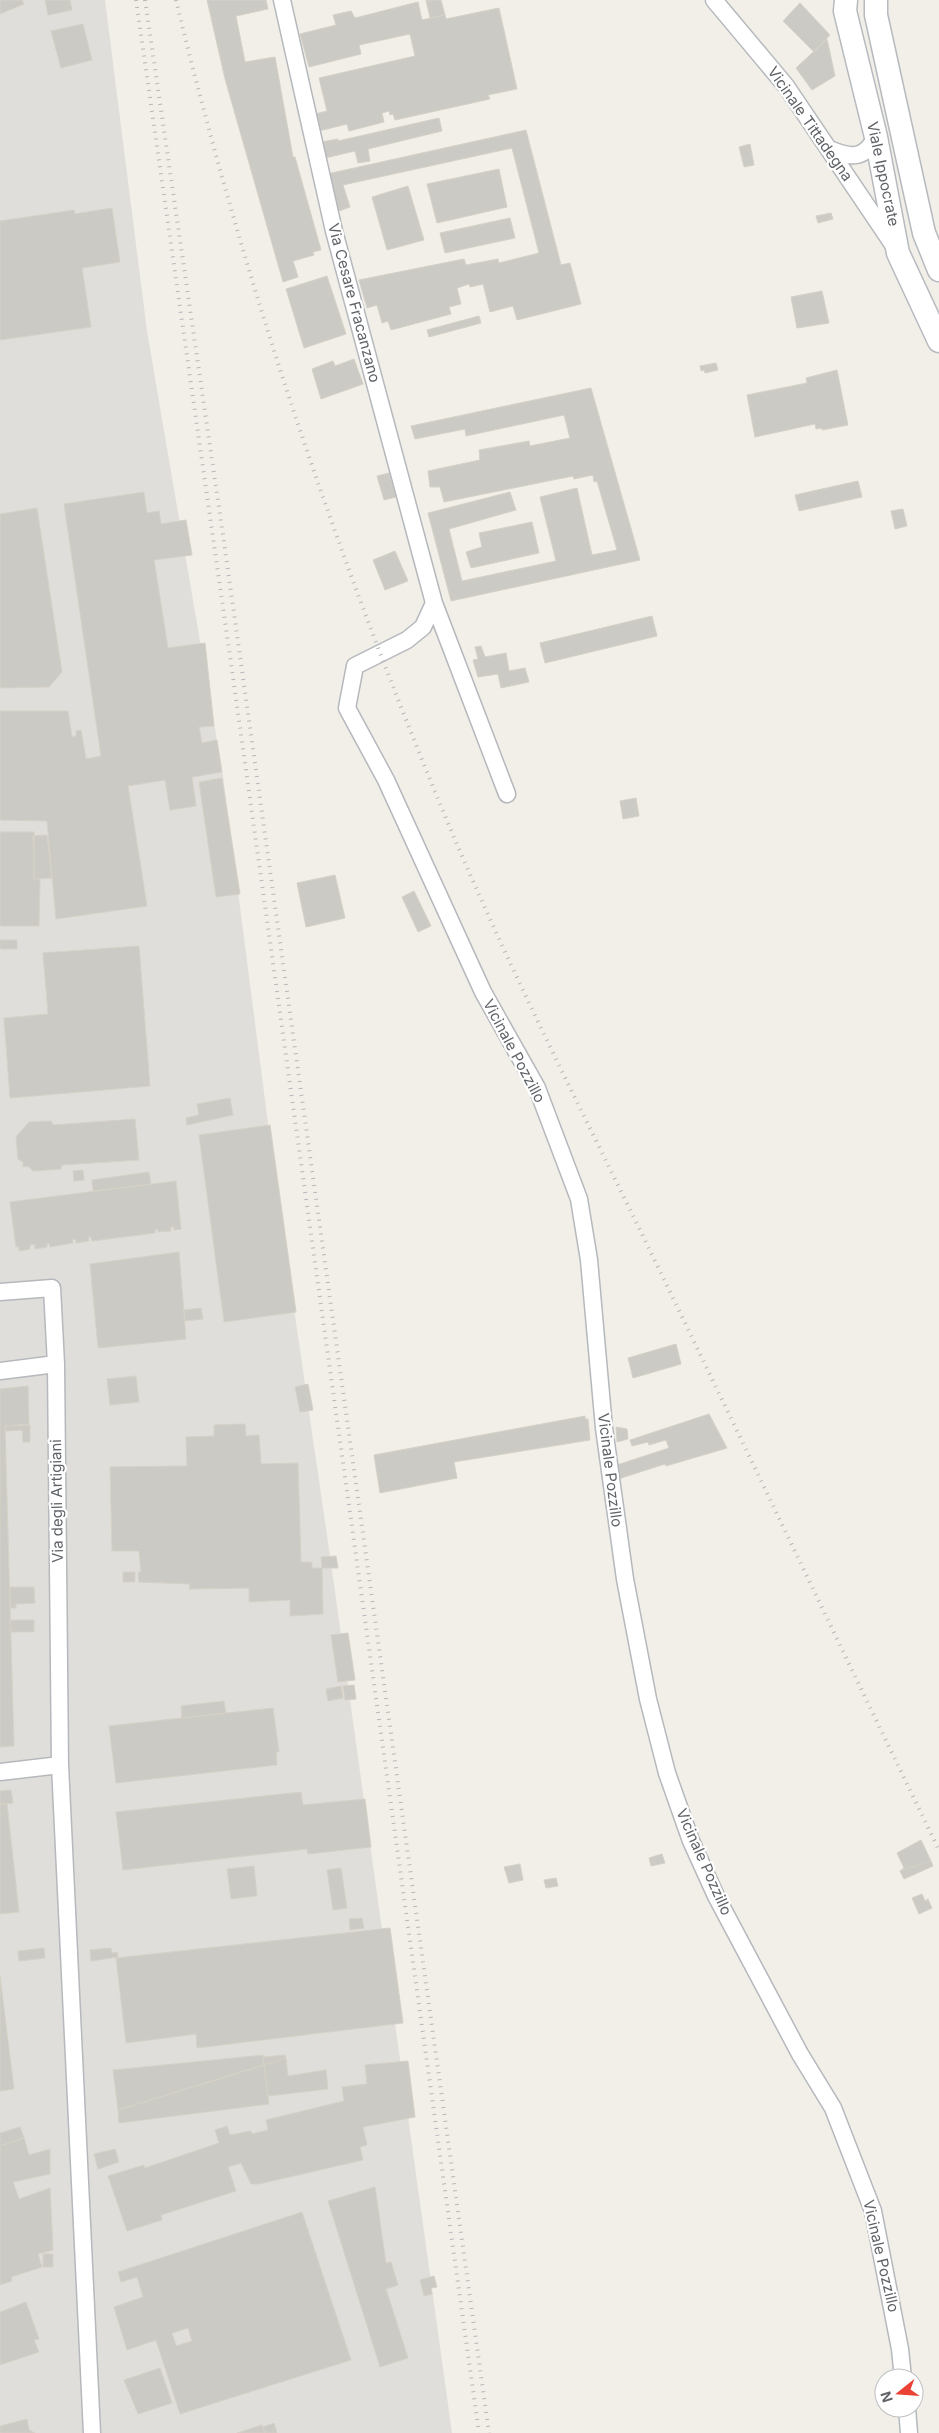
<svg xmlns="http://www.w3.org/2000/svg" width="939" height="2433" font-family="Inter,sans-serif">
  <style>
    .industrial { fill: #e0deda }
    .building { fill: #cccac5; stroke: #d6d1c6; fill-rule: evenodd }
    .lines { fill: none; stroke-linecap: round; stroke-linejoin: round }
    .street-casing { stroke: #b5b8bc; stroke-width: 19 }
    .secondary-casing { stroke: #b6babf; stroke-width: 25 }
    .street { stroke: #fff; stroke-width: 16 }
    .secondary { stroke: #fff; stroke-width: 22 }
    .rail { stroke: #b6b7b8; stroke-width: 4; stroke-dasharray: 1 6; stroke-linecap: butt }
    .labels { text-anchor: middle; stroke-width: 4.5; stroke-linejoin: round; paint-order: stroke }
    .street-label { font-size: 15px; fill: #5f6368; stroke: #fff }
  </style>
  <rect width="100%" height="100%" fill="#f1efe8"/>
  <!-- industrial -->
  <path class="industrial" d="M0,0H105L147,331L223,776L276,1185L331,1563L452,2433H0Z"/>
  <!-- building -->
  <path class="building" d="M0,0H22L24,4L0,14Z
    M45,0H70L72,10L48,15Z
    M207,0H266L268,9L236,16L245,62L275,57L293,157H295L321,250L313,252L314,255L293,261L298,277L283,282L225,79Z
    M426,0H441L445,15L430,18Z
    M418,2L422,20L445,15L446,19L499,8L517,89L488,95L490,99L395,120L393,114L390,115L389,111L382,113L384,122L349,131L347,124L319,131L315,114L327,111L319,78L415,56L410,34L359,45L361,54L309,67L300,34L336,25L333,15L351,11L355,18Z
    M800,3L830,35L814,52L783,21Z
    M83,24L92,60L61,68L51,31Z
    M827,39L835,76L812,90L796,68Z
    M439,118L442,131L368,149L370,161L358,163L355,151L325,158L321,142L338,139V141Z
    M526,130L561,265L570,263L581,304L517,320L513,306L490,312L483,284L470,287L469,284L457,288L461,304L449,307L451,314L391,330L388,321L382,323L377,305L367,308L359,280L464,259L466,265L498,259L499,263L539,253L512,148L343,185L350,207L339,211L327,174Z
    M750,144L754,165L744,167L739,147Z
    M499,169L507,207L437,223L427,184Z
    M408,186L424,240L387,250L372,197Z
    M112,208L120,262L82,268L91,327L0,340V221L74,210L75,214Z
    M831,213L833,219L818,223L816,216Z
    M510,218L515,238L445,253L440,233Z
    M327,276L346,334L304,348L286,289Z
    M822,291L829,323L797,328L791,297Z
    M479,316L481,323L429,337L427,330Z
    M354,359L363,384L321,399L312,369L333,361L335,366Z
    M716,363L718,370L705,373L704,370L701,371L700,366Z
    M837,370L848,425L822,430V428L816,429L815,424L755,437L747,395L807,383L806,378Z
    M591,388L640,560L451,601L428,513L510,492L516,510L449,529L462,581L556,561L540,497L577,488L592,555L617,550L597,481L594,482L593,475L574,479L573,476L444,502L440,487H430L428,471L480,460L479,450L529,441L530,446L570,438L564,415L466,436L465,429L415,439L411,426Z
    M389,473L396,497L384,500L377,476Z
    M858,481L862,497L799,511L795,495Z
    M144,492L147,513L159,511L161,524L186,520L192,555L154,560L168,648L205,643L214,726L199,727L202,743L217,740L222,772L192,777L196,806L170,810L165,780L128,786L147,906L56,919L47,821L0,820V711H68L72,737L76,736V731L81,730L86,759L101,756L64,504Z
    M37,508L62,672L49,687L0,688V514Z
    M903,509L907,526L895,529L891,511Z
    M532,522L539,553L471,568L466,552L482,547L479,533Z
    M395,551L408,581L385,590L373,560Z
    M652,616L657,636L545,663L540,643Z
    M481,646L485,657L506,653L509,671L525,668L529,682L501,688L498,674L478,677L473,660L478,659L475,647Z
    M222,778L240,894L216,897L199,782Z
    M636,798L639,816L623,819L620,801Z
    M0,832H34V879H40L39,926H0Z
    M47,835L52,878L34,879L33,836Z
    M335,875L345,918L306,927L297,883Z
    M414,891L431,926L418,932L402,897Z
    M0,940H17V949H0Z
    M139,946L150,1086L10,1098L4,1018L48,1014L43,953Z
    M230,1098L233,1115L187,1125L186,1118L199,1115L197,1104Z
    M135,1119L139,1160L62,1165L61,1169L33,1171L28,1166L23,1167V1162L18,1159L16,1137L29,1122L51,1121L53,1125Z
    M270,1125L296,1312L224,1322L199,1135Z
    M83,1170L84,1180L74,1181L73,1171Z
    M149,1172L151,1184L93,1191L92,1180Z
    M176,1181L181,1229L174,1230V1227H170L171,1231L158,1232V1229L155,1230V1233L92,1241L91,1237H88L89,1241L76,1243V1239L72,1240L73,1243L50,1247L49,1243L47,1244V1247L35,1249V1244L30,1245V1249L19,1251V1247H16L10,1202Z
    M179,1252L186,1339L98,1348L90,1264Z
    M201,1308L203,1319L185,1321L184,1310Z
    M676,1344L681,1364L633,1378L628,1358Z
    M136,1376L139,1402L110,1405L107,1379Z
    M308,1384L313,1410L300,1412L295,1387Z
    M28,1386L29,1424L5,1426L14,1746L0,1747V1389Z
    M709,1414L727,1448L666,1466L665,1464L615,1480L614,1466L669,1448L666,1440L649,1445L648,1442L632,1446L630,1440Z
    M585,1416V1419H588L590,1440L454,1462L457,1478L380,1493L374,1455Z
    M245,1424L246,1436L259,1435L261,1464L298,1463L301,1562H312V1568H322L321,1557L336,1556L338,1568H322L323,1614L290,1616V1600L249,1602V1588L189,1589L190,1584L139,1582L138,1572H141L139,1551H112L110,1467L187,1466L186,1437L214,1436V1425Z
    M30,1425V1442H23L22,1430L6,1431L5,1426Z
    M616,1427L627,1429L628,1439L617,1442Z
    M123,1572H135V1582H123Z
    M10,1587H34L35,1603L16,1604V1608H10Z
    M10,1620H34V1632H11Z
    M348,1633L355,1680L338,1682L331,1635Z
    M354,1685L356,1699L345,1700L343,1686Z
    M341,1686L343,1698L328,1701L326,1689Z
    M224,1701L226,1713L182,1718L181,1706Z
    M273,1708L279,1752H276L277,1765L116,1783L109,1726Z
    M11,1790L13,1803L0,1804V1791Z
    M301,1792L303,1805L365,1799L371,1847L308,1854L307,1849L123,1870L116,1812Z
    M0,1804H7L19,1912L0,1914Z
    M921,1840L931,1861L900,1871L904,1868L897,1853Z
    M662,1854L665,1863L651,1866L649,1858Z
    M931,1861L933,1866L904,1879L900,1871Z
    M520,1864L523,1880L509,1883L504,1867Z
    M254,1866L257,1896L231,1899L227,1869Z
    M341,1868L347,1908L333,1910L327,1870Z
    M556,1878L558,1886L546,1888L544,1880Z
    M922,1894L925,1901L928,1899L932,1908L919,1914L912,1898Z
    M362,1918L364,1928L350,1930L349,1919Z
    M390,1928L403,2023L197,2048L196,2034L126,2043L116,1958Z
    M44,1948L45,1958L19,1961L18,1951Z
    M111,1948L112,1953L117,1952L118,1957L91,1961L90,1950Z
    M0,1976L14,2089L0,2091Z
    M263,2055L264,2065L118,2110L113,2070Z
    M285,2055L286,2058L264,2065L263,2057Z
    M286,2058L288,2076L326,2070L328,2089L268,2096L264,2065Z
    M408,2061L415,2117L363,2127L367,2145L360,2147L363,2160L259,2184H251L241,2163L228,2167L236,2191L161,2215L162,2220L127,2231L108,2176L144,2165L145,2168L219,2143L215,2130L227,2126L230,2135L251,2131L252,2134L268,2130L266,2120L344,2101L342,2087L367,2084L365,2065Z
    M264,2065L269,2104L119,2123L118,2110Z
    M20,2127L24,2138L0,2146V2133Z
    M24,2138L29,2155L50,2149V2174L13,2182L19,2199L50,2188L53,2250L38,2254L42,2267L11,2277L12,2281L0,2285V2146Z
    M115,2149L119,2162L98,2169L94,2154Z
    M375,2187L386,2263L391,2262L398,2285L386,2289L408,2358L380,2367L328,2201Z
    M302,2212L351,2360L180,2414L156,2340L127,2350L114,2307L143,2297L137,2277L121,2282L118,2272ZM188,2328L192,2341L176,2346L172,2333Z
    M43,2254H53V2267H43Z
    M434,2276L437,2287L431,2288L432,2294L424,2296L420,2280Z
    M26,2302L39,2339L34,2340L39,2352L0,2365V2312Z
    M160,2368L172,2403L138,2414L124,2380Z
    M27,2419L29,2430L35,2433H0V2426Z
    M274,2423L277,2433H265L263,2427Z
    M262,2425L265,2433H237Z"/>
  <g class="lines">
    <defs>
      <path id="street" d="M282,0L334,231L434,603L507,794
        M714,0L786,86L894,246
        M829,149C851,158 864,160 876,137
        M434,603L423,627L407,640L355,666L347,708L386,780L483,992L537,1088L579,1199L589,1260L604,1428L625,1579L648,1699L667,1773L691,1841L716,1896L800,2054L833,2108L873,2211L900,2349L903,2378
        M0,1292L52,1288L56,1364L60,1765L92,2433
        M0,1371L56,1364
        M0,1772L60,1765
        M907,2408L909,2433"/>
      <path id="secondary" d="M846,0L845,11L876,137L898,253L939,341
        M876,0V15L924,233L939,270"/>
    </defs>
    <!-- street casing -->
    <use href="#street" class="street-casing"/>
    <!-- secondary casing -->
    <use href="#secondary" class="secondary-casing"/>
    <!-- street -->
    <use href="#street" class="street"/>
    <!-- secondary -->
    <use href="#secondary" class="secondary"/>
    <!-- rail -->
    <path class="rail" d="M136,0L229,649L479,2433
      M145,0L224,542L489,2433
      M176,0C241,271 330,536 436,794C497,944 570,1087 641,1232C741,1438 839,1644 939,1850"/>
  </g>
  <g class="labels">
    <!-- street labels -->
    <g class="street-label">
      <text transform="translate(810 124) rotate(55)" y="5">Vicinale Tittadegna</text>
      <text transform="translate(883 174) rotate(78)" y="5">Viale Ippocrate</text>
      <text transform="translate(354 303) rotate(75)" y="5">Via Cesare Fracanzano</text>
      <text transform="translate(514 1051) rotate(62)" y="5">Vicinale Pozzillo</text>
      <text transform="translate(610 1470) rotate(83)" y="5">Vicinale Pozzillo</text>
      <text transform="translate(57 1501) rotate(-91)" y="5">Via degli Artigiani</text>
      <text transform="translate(704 1862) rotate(66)" y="5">Vicinale Pozzillo</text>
      <text transform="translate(881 2256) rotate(77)" y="5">Vicinale Pozzillo</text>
    </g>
  </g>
  <!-- north arrow -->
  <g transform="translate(899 2393) rotate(253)"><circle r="24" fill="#ffffff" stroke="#bfc1c3"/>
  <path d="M0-4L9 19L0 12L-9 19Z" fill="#ea4335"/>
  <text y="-8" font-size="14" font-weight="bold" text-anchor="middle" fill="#5f6368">N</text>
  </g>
</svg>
